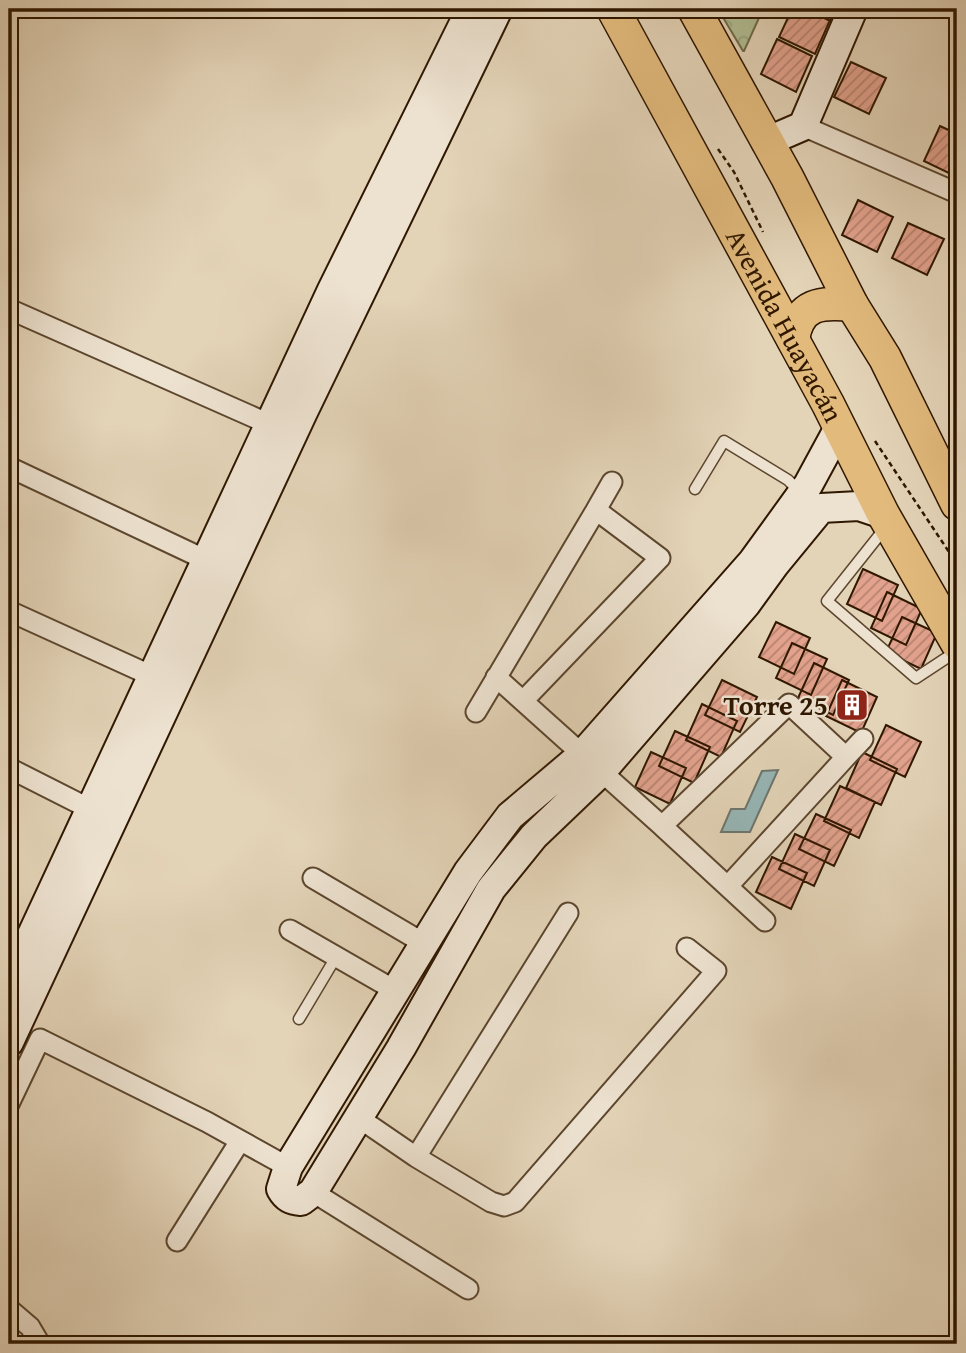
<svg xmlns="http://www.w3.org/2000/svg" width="966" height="1353" font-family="'Gentium Book Plus',serif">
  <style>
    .forest { fill: url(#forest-crowns); stroke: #706a49; stroke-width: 2 }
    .water { fill: #97b6b6; stroke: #6d766d; stroke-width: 2 }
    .building { fill: url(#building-hatch); stroke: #2f1700; stroke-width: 2 }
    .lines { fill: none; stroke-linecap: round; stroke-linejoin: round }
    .lane-casing { stroke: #5c462e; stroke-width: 13 }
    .street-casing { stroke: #5c462e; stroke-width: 23 }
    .secondary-casing { stroke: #2f1700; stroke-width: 32 }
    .primary-casing { stroke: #2f1700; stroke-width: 35 }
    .path { stroke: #2f1700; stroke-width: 2.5; stroke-dasharray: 5 3.5; stroke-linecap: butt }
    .lane { stroke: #ede2d0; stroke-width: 10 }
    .street { stroke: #ede2d0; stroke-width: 19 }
    .secondary { stroke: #ede2d0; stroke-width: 28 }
    .primary { stroke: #e2ba7c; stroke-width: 32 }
    .labels { text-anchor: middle; stroke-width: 5; stroke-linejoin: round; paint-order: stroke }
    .street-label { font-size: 28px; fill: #2f1700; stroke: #ede2d0 }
    .poi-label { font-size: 28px; font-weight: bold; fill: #2f1700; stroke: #ede2d0; text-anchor: end }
  </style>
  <defs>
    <pattern id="forest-crowns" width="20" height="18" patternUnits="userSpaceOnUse" patternTransform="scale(1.75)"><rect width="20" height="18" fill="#b0bd92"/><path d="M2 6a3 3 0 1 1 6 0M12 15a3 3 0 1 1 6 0" fill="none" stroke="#98a27c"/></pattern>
    <pattern id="building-hatch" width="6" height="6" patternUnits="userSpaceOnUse" patternTransform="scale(1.75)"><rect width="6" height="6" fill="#e2a28d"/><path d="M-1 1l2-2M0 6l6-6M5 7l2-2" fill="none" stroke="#b88371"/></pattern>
  </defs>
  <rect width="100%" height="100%" fill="#e3d3b7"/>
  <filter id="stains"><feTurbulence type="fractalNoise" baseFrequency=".00286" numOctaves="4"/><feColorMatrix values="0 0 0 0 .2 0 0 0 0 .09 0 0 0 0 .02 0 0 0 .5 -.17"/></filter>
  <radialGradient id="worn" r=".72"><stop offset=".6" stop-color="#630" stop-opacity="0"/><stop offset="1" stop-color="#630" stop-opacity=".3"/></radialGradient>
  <!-- forest -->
  <path class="forest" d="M718,9H763L744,51H743Z"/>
  <!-- water -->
  <path class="water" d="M778,770L750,832H721L731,809H745L762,771Z"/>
  <!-- building -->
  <path class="building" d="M792,9H811L831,18L815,54L779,37Z
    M806,9H838L832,22Z
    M777,39L812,56L796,92L761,74Z
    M851,62L886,78L869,114L834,97Z
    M940,126L957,134V177L924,161Z
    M858,200L893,217L877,252L842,235Z
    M908,223L944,239L927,275L892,258Z
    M863,569L898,585L882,621L847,604Z
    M887,592L922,609L906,645L871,628Z
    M902,617L937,633L921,669L886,652Z
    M776,622L810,638L794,674L759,657Z
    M792,643L827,659L811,695L776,678Z
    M814,663L849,680L833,715L798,698Z
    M722,680L757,697L740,732L705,715Z
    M842,680L877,697L861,733L826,716Z
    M702,704L737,721L721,757L686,740Z
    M886,725L921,742L905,777L870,760Z
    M675,731L710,747L694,783L659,766Z
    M651,752L686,768L670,804L635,787Z
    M862,752L897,769L881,805L846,788Z
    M840,786L875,802L859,838L824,821Z
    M816,814L851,830L834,866L799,849Z
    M795,834L830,850L814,886L779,869Z
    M772,857L807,873L791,909L756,892Z"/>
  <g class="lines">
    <defs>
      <path id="lane" d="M695,489L724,441L788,480L801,493
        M885,528L827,601L916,678L957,651
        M299,1019L336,957"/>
      <path id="street" d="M803,126L957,193
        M9,309L269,424
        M9,467L206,560
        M596,510L612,482
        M9,611L152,676
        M496,677L662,826
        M476,712L596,510L660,558L523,701
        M846,757L863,739
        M9,768L90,809
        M313,878L425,944
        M728,886L846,757L789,704L662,826L765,921
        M290,930L396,991
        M9,1104L40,1039L207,1122L288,1167
        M359,1118L416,1157L491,1202L504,1206L515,1202L716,971L687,948
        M416,1157L568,913
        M313,1192L468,1289
        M177,1241L240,1141
        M9,1309L30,1327L40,1344"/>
      <path id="secondary" d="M766,142L803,126L853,9
        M840,426L808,485L753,561L582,755L510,816L468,872L288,1167L281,1189C286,1198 291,1200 301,1201L313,1192L401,1048L491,889L534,836L601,772L746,604L775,564L821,508L859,506L883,514
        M9,984L332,290L471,9
        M9,1042L303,412L498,9"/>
      <g id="primary">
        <path id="s1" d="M613,9L828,404L883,514L957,643"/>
        <path d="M694,9L787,177L852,305L885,358L957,504"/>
        <path d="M793,339C799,303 821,302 852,305"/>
      </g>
    </defs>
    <!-- lane casing -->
    <use href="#lane" class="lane-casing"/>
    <!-- street casing -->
    <use href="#street" class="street-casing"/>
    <!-- secondary casing -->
    <use href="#secondary" class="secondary-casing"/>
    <!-- primary casing -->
    <use href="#primary" class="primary-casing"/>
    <!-- path -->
    <path class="path" d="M718,149L734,172L763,232
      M875,441L957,564"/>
    <!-- lane -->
    <use href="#lane" class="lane"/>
    <!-- street -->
    <use href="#street" class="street"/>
    <!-- secondary -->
    <use href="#secondary" class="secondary"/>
    <!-- primary -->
    <use href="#primary" class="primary"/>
  </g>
  <!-- icons -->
  <defs>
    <symbol id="building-square" viewBox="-11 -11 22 22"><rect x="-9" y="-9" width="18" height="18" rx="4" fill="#8f2418" stroke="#ede2d0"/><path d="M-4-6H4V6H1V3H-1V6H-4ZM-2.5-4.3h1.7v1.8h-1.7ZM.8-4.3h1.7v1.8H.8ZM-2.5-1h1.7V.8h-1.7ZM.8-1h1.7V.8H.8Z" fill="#fff"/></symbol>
  </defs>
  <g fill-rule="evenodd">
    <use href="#building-square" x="833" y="686" width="38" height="38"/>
  </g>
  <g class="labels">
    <!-- street labels -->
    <g class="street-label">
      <text dy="10" stroke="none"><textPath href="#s1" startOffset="360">Avenida Huayacán</textPath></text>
    </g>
    <!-- poi labels -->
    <g class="poi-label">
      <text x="828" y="715">Torre 25</text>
    </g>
  </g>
  <!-- margin -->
  <rect width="966" height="1353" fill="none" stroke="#e3d3b7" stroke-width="35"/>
  <rect x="10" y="10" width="945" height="1332" fill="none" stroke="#2f1700" stroke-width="3.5"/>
  <rect x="18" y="18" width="931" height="1318" fill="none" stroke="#2f1700" stroke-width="2"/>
  <rect width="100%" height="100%" filter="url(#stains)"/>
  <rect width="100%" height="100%" fill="url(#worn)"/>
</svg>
